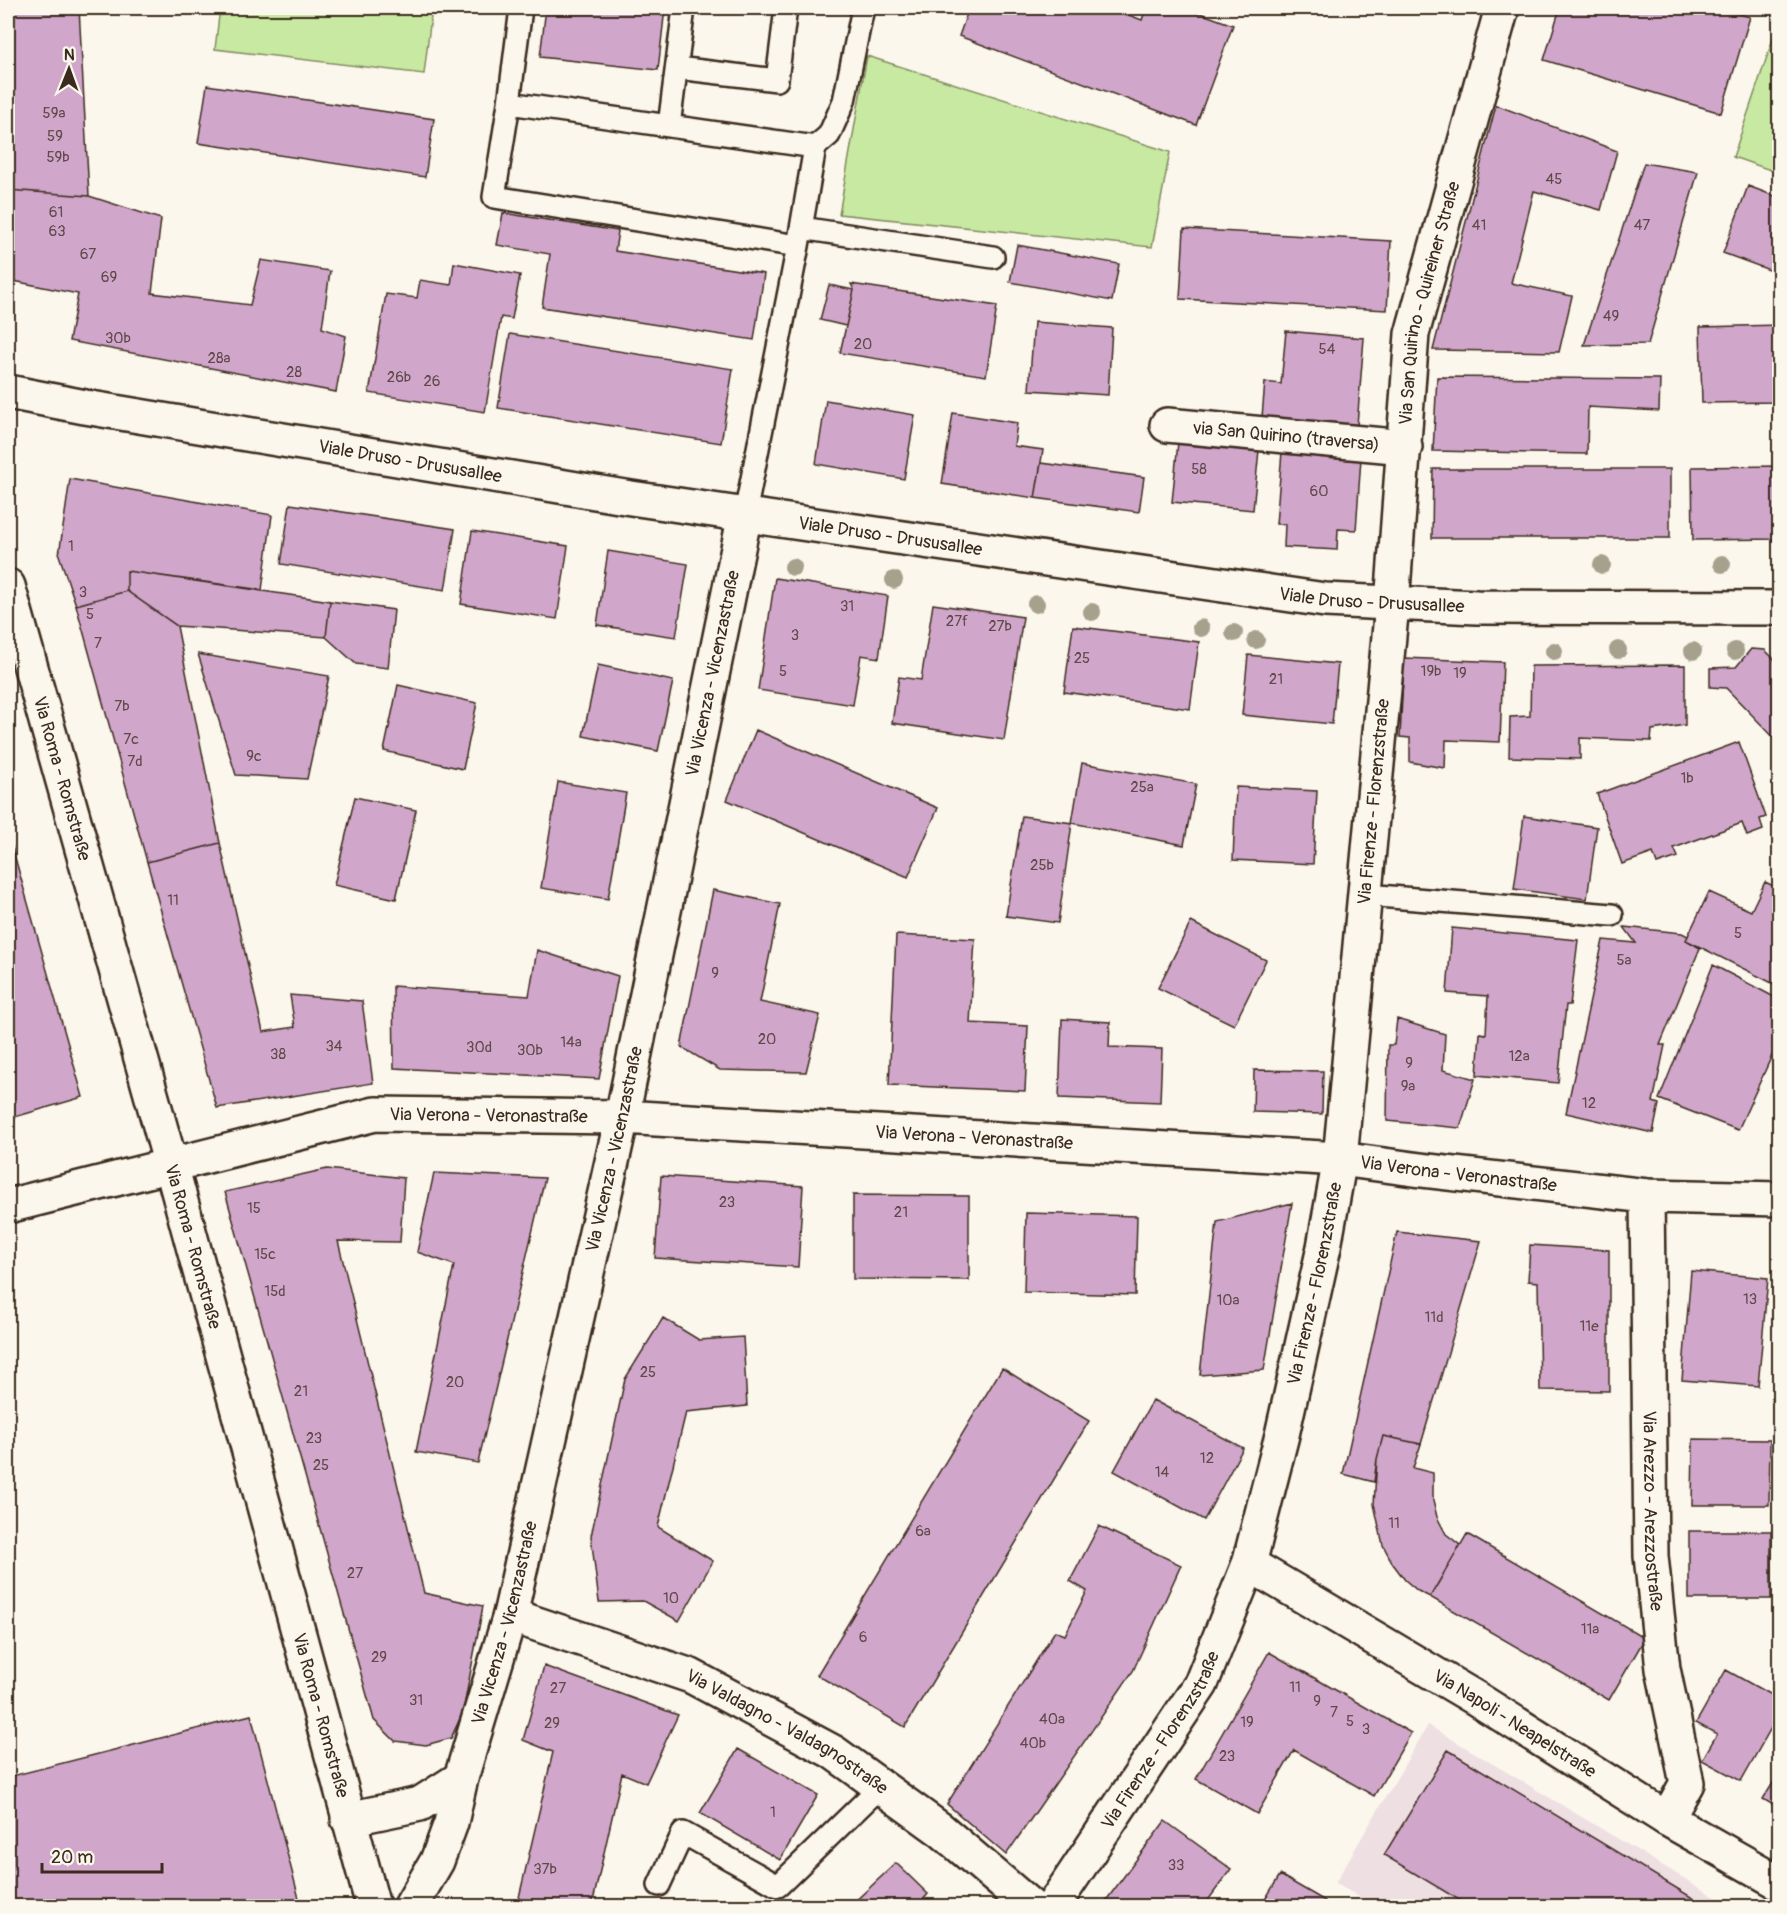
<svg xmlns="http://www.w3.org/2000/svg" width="1787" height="1914" font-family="Pangolin,sans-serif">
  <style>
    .built { fill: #eedfe2 }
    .green { fill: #c8e9a2; stroke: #828a60; stroke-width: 1.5 }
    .building { fill: #d1a6cb; stroke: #3b2a1e; stroke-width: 1.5 }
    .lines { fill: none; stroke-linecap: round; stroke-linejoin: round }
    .service-casing { stroke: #3b2a1e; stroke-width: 26 }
    .minor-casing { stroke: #3b2a1e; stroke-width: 38 }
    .tertiary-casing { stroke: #3b2a1e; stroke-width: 38 }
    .secondary-casing { stroke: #3b2a1e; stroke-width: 38 }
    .primary-casing { stroke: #3b2a1e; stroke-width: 38 }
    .service { stroke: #fbf7ec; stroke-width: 21 }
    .minor { stroke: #fbf7ec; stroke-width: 33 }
    .tertiary { stroke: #fbf7ec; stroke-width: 33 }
    .secondary { stroke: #fbf7ec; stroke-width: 33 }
    .primary { stroke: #fbf7ec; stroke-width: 33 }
    .tree { fill: #a5a18d }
    .labels { text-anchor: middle; stroke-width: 5; stroke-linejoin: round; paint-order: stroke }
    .number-label { font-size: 15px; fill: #604949 }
    .street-label { font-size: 18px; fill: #3b2a1e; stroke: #fbf7ec }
  </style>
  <rect width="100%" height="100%" fill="#fbf7ec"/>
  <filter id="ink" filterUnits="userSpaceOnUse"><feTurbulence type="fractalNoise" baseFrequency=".0167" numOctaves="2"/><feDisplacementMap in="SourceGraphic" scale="12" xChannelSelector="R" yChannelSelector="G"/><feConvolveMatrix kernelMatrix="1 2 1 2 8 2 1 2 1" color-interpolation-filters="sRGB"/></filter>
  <g filter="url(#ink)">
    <!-- built -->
    <path class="built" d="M1428,1725L1730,1906H1375L1335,1883Z"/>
    <!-- green -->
    <path class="green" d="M220,8H432L424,74L215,49Z
      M1779,21V173L1733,157Z
      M867,56L1170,152L1152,247L839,214Z"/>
    <!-- building -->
    <path class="building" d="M8,8H79L89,196L8,190Z
      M546,8H665L658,70L540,57Z
      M969,8H1110L1142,20L1146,8H1186L1233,25L1196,125L959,36Z
      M1560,8H1718L1750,17L1721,113L1544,60Z
      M207,85L434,119L425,177L198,143Z
      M1496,105L1617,151L1601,210L1534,191L1511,283L1572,296L1559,352L1433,350Z
      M1644,163L1698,172L1648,344L1584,345Z
      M1748,186L1780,198V274L1723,253Z
      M8,190L89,196L161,219L152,293L250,305L261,260L330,271L322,328L346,336L336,392L69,341L78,294L9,280L8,276Z
      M503,213L618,231L615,251L764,274L754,340L542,307L550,254L497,245Z
      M1184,229L1391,241L1387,310L1180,299Z
      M1017,245L1119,264L1112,301L1010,282Z
      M454,263L520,275L512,319L501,317L485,412L369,393L386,294L417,298L420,280L451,285Z
      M851,284L997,306L986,376L840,353L854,290Z
      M829,285L854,290L846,326L820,320Z
      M1034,322L1112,328L1108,395L1029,390Z
      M1780,325V402L1702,403L1700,327Z
      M1286,331L1364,338L1357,425L1262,417L1265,382L1281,384Z
      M510,334L733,369L721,443L498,408Z
      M1437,377L1660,379L1659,411L1588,407L1587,454L1433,451Z
      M826,400L915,415L904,479L816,464Z
      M953,413L1017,423L1014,446L1043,450L1035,498L942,484Z
      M1178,442L1259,450L1253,510L1172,502Z
      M1282,452L1361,458L1356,530L1338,529L1337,550L1284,547L1285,524H1276Z
      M1041,463L1144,477L1139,512L1035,498Z
      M1780,466V539L1693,540L1692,467Z
      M1433,469H1670V538H1432Z
      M70,479L272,515L262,590L127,571V591L76,605L59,555Z
      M290,504L455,529L445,590L281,564Z
      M472,531L568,546L557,619L461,604Z
      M608,551L688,564L676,637L597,625Z
      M127,571L330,601L326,637L177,626L127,591Z
      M775,578L888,596L879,658L861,655L853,705L758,690Z
      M127,591L177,626L220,843L147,862L76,605Z
      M330,601L394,610L388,668L356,664L326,637Z
      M933,604L1023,617L1004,740L892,723L899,677L921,680Z
      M1073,626L1199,642L1190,709L1064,692Z
      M1751,649L1765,650L1780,665V744L1726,688L1710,687V668L1736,667Z
      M198,654L329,676L307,779L236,775Z
      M1248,655L1338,664L1332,724L1242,715Z
      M1404,658L1503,662L1500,742L1446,740L1445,768L1410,762V738L1400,737Z
      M598,665L673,681L658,751L583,736Z
      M1685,665V725L1652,730L1651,741L1580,738V759L1509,757L1510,717L1530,716L1531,666Z
      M398,685L477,703L463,769L384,751Z
      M756,730L938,808L908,877L727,800Z
      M1739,742L1766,817L1760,819L1763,830L1747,836L1742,823L1674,848L1678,857L1657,864L1653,853L1622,864L1597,794Z
      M1082,763L1196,784L1184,845L1072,823Z
      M558,782L626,793L608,899L541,888Z
      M1236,787L1317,791L1313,864L1233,860Z
      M355,797L416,810L396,899L334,885Z
      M1022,816L1072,823L1058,923L1006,916Z
      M1524,816L1597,827L1587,899L1514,889Z
      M8,833L83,1097L8,1119Z
      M220,843L263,1032L295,1027L290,995L362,1001L373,1083L217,1108L147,862Z
      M1765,882L1780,889V987L1686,940L1709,892L1751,911Z
      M713,890L780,904L760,1002L820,1015L806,1072L720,1070L681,1047Z
      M1191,922L1266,960L1234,1025L1158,988Z
      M1624,927L1682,933L1688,936L1686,940L1700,948L1660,1045H1665L1653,1102L1659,1104L1653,1133L1566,1113L1603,940L1636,943Z
      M1452,928L1578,940L1570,1005H1566L1558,1083L1477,1075L1480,1033L1486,1034L1488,996L1447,993Z
      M896,935L975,939L970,1023L1028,1026L1025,1091L889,1085Z
      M537,950L618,976L599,1079L394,1068L393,986L529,996Z
      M1713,965L1780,1000V1038L1738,1130L1659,1099Z
      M1062,1019L1110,1022L1109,1047L1162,1049L1160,1102L1059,1098Z
      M1397,1019L1445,1034L1443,1070L1475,1079L1460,1128L1387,1121L1388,1045H1394Z
      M1254,1070L1323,1071L1322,1114L1253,1112Z
      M327,1169L404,1178L400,1242L338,1241L424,1593L483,1606L463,1712L451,1738L426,1745L395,1741L374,1720L225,1192Z
      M434,1173L545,1178L478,1463L416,1452L454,1265L417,1252Z
      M661,1176L803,1186L798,1267L655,1258Z
      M853,1195L969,1196V1280L853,1279Z
      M1292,1203L1264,1370L1200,1375L1217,1222Z
      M1026,1213L1137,1216L1135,1295L1024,1292Z
      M1397,1232L1481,1241L1421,1444L1383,1436L1377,1459L1374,1482L1343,1474Z
      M1530,1245L1609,1250V1391L1540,1390L1538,1282L1528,1281Z
      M1691,1271L1768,1278L1758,1386L1682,1380Z
      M663,1318L699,1340L743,1337L747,1406L686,1412L658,1527L713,1561L679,1621L643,1601L599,1602L591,1536L625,1379Z
      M1002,1368L1089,1421L905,1727L817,1675Z
      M1153,1400L1243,1448L1204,1520L1114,1471Z
      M1383,1436L1421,1444L1413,1468L1433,1473V1501L1437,1517L1446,1534L1460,1545L1430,1597L1418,1591L1405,1580L1393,1564L1383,1545L1374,1504L1377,1459Z
      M1693,1439L1770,1440L1769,1505H1692Z
      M1099,1526L1181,1565L1133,1671L1006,1855L947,1804L1055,1631L1065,1635L1087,1591L1070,1581Z
      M1689,1531H1771V1599H1689Z
      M1467,1534L1645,1638L1609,1700L1430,1597Z
      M1269,1652L1411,1733L1374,1796L1294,1750L1257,1814L1196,1779Z
      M544,1666L678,1715L646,1783L622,1773L592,1906H517L553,1752L523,1740Z
      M1726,1670L1780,1700V1712L1741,1781L1702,1760L1717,1734L1696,1723Z
      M251,1715L301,1906H8V1777Z
      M738,1749L818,1795L780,1860L700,1813Z
      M1448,1750L1706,1906H1469L1384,1855Z
      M1780,1772V1809L1763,1799Z
      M1165,1821L1231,1869L1204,1906H1102Z
      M896,1863L928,1894L918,1906H850Z
      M1280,1875L1325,1901L1321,1906H1261Z"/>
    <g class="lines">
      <defs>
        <path id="service" d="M677,68L777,80L786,8
          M509,103L521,8
          M669,126L684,8
          M815,147L829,135L844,101L863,8
          M801,228L993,257
          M745,514L798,246L815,147L509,103L494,197L798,246
          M1366,895L1612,915
          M659,1885L683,1833L778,1886L881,1786"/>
        <g id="minor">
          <path id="s1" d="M1167,425L1405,447"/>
          <path id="s2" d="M1392,604L1412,334L1502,8"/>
          <path id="s3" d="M1647,1196L1651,1556L1663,1669L1687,1783L1667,1819"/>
          <path id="s4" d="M8,1206L375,1114L622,1117L1340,1159L1421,1170L1647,1196L1780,1199"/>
          <path id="s5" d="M1249,1564L1477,1699L1667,1819L1780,1883"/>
          <path id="s6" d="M510,1615L691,1676L833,1752L941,1830L1030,1906"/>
          <path d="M348,1819L420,1804L461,1778"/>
          <path id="s7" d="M411,1906L437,1861L451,1823L461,1778L510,1615L622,1117L745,514"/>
        </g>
        <g id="tertiary">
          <path id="s8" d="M1053,1906L1201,1684L1249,1564L1282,1435L1324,1247L1340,1159L1392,604"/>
        </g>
        <g id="secondary">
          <path id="s9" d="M8,392L85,407L631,498L1325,600L1477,607L1780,608"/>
        </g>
        <g id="primary">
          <path id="s10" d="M8,586L171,1165L373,1906"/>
        </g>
      </defs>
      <!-- service casing -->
      <use href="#service" class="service-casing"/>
      <!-- minor casing -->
      <use href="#minor" class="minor-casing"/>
      <!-- tertiary casing -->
      <use href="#tertiary" class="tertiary-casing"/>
      <!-- secondary casing -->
      <use href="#secondary" class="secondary-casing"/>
      <!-- primary casing -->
      <use href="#primary" class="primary-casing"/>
      <!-- service -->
      <use href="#service" class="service"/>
      <!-- minor -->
      <use href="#minor" class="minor"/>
      <!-- tertiary -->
      <use href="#tertiary" class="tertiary"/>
      <!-- secondary -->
      <use href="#secondary" class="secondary"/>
      <!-- primary -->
      <use href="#primary" class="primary"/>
    </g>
    <!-- trees -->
    <g class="tree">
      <circle cx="1722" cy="564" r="9"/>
      <circle cx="1602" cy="565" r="9"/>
      <circle cx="793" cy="567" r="9"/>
      <circle cx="894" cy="580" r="9"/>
      <circle cx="1036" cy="604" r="9"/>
      <circle cx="1092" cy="612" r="9"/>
      <circle cx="1201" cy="628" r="9"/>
      <circle cx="1234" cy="633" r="9"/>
      <circle cx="1256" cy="640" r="9"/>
      <circle cx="1618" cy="650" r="9"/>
      <circle cx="1554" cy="651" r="9"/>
      <circle cx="1693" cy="651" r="9"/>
      <circle cx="1735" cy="651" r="9"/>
    </g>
  </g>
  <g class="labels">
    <!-- number labels -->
    <g class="number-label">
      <text x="54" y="118">59a</text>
      <text x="55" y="141">59</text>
      <text x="58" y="162">59b</text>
      <text x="1554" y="184">45</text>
      <text x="56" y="217">61</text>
      <text x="1479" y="230">41</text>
      <text x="1642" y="230">47</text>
      <text x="57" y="236">63</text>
      <text x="88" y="259">67</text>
      <text x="109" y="282">69</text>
      <text x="1611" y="321">49</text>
      <text x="118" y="343">30b</text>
      <text x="863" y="349">20</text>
      <text x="1327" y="354">54</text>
      <text x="219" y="363">28a</text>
      <text x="294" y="377">28</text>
      <text x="399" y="382">26b</text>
      <text x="432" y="386">26</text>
      <text x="1199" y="474">58</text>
      <text x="1319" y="496">60</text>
      <text x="71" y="551">1</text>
      <text x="83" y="597">3</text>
      <text x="847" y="611">31</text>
      <text x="90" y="619">5</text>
      <text x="957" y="626">27f</text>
      <text x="1000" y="631">27b</text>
      <text x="795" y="640">3</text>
      <text x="98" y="648">7</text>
      <text x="1082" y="663">25</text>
      <text x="783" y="676">5</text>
      <text x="1431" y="676">19b</text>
      <text x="1460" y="678">19</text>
      <text x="1276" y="684">21</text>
      <text x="122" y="711">7b</text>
      <text x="131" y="744">7c</text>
      <text x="254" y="761">9c</text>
      <text x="135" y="766">7d</text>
      <text x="1687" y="783">1b</text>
      <text x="1142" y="792">25a</text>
      <text x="1042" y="870">25b</text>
      <text x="173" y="905">11</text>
      <text x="1738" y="938">5</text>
      <text x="1624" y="965">5a</text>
      <text x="715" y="978">9</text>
      <text x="767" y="1044">20</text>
      <text x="571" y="1047">14a</text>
      <text x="334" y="1051">34</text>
      <text x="479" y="1052">30d</text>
      <text x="530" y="1055">30b</text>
      <text x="278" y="1059">38</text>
      <text x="1519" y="1061">12a</text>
      <text x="1409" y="1068">9</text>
      <text x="1408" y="1091">9a</text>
      <text x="1589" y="1108">12</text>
      <text x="727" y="1207">23</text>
      <text x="254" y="1213">15</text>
      <text x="901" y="1217">21</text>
      <text x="265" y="1259">15c</text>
      <text x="275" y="1296">15d</text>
      <text x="1750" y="1304">13</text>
      <text x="1228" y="1305">10a</text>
      <text x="1434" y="1322">11d</text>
      <text x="1589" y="1331">11e</text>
      <text x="648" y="1377">25</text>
      <text x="455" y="1387">20</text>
      <text x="301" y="1396">21</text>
      <text x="314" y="1443">23</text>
      <text x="1207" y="1463">12</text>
      <text x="321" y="1470">25</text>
      <text x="1162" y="1477">14</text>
      <text x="1394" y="1528">11</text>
      <text x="923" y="1536">6a</text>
      <text x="355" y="1578">27</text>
      <text x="671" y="1603">10</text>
      <text x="1590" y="1634">11a</text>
      <text x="863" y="1642">6</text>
      <text x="379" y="1662">29</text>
      <text x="1295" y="1692">11</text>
      <text x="558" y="1693">27</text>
      <text x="416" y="1705">31</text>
      <text x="1317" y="1706">9</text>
      <text x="1334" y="1717">7</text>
      <text x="1052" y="1724">40a</text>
      <text x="1350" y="1726">5</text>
      <text x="1247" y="1727">19</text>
      <text x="552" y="1728">29</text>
      <text x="1366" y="1734">3</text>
      <text x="1033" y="1748">40b</text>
      <text x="1227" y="1761">23</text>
      <text x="773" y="1817">1</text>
      <text x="1176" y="1870">33</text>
      <text x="545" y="1874">37b</text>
    </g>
    <!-- street labels -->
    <g class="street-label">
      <text dy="6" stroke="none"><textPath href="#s2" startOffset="304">Via San Quirino - Quireiner Straße</textPath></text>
      <text dy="6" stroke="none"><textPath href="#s1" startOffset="120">via San Quirino (traversa)</textPath></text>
      <text dy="6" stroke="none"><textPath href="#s9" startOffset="408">Viale Druso - Drususallee</textPath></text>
      <text dy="6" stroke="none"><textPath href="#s9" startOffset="894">Viale Druso - Drususallee</textPath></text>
      <text dy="6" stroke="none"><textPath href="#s9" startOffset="1380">Viale Druso - Drususallee</textPath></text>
      <text dy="6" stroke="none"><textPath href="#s7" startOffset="1272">Via Vicenza - Vicenzastraße</textPath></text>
      <text dy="6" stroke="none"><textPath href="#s10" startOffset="200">Via Roma - Romstraße</textPath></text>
      <text dy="6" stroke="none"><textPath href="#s8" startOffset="1170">Via Firenze - Florenzstraße</textPath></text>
      <text dy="6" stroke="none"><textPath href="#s4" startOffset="492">Via Verona - Veronastraße</textPath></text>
      <text dy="6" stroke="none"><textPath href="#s4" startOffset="978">Via Verona - Veronastraße</textPath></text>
      <text dy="6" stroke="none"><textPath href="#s7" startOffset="786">Via Vicenza - Vicenzastraße</textPath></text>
      <text dy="6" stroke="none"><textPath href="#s4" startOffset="1464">Via Verona - Veronastraße</textPath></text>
      <text dy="6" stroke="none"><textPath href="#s10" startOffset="686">Via Roma - Romstraße</textPath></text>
      <text dy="6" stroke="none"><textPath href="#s8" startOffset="684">Via Firenze - Florenzstraße</textPath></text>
      <text dy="6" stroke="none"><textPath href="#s3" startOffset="315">Via Arezzo - Arezzostraße</textPath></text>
      <text dy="6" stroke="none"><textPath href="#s7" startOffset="300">Via Vicenza - Vicenzastraße</textPath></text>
      <text dy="6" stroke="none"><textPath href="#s10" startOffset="1172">Via Roma - Romstraße</textPath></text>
      <text dy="6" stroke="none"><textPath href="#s5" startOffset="310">Via Napoli - Neapelstraße</textPath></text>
      <text dy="6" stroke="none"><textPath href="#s6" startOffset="302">Via Valdagno - Valdagnostraße</textPath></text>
      <text dy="6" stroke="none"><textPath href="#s8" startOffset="198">Via Firenze - Florenzstraße</textPath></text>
    </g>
  </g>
  <!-- margin -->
  <rect width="1787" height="1914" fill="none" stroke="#fbf7ec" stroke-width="30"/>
  <rect x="15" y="15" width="1757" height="1884" fill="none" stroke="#3b2a1e" stroke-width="2" filter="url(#ink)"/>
  <!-- north arrow -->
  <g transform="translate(69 69) rotate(1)" stroke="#fbf7ec" stroke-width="4.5" paint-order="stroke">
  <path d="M0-4.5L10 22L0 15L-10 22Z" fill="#3b2a1e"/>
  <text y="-9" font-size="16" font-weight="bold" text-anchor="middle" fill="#3b2a1e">N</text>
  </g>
  <!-- scale -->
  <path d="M42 1863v9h120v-9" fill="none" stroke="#3b2a1e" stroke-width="3"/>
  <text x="51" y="1863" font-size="18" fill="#3b2a1e" stroke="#fbf7ec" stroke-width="4.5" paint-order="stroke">20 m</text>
</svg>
